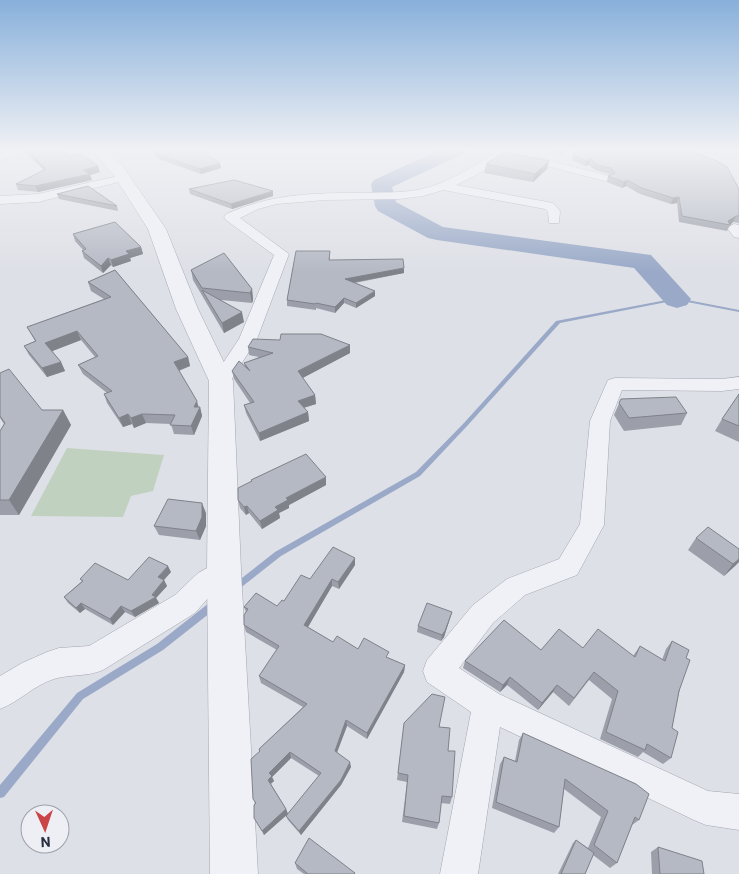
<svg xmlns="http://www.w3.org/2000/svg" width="739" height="874" font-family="Roboto,sans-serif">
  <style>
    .green { fill: #c1d1bf }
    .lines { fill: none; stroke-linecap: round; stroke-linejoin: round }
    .stream { fill: #99a9c7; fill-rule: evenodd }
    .river { fill: #99a9c7; fill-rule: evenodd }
    .minor-casing { stroke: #a3a6b1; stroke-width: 1 }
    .tertiary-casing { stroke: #a3a6b1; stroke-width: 1 }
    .minor { fill: #f0f1f6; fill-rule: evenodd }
    .tertiary { fill: #f0f1f6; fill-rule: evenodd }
    .wall { fill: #9c9fa9; fill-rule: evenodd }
    .shaded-wall { fill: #7f8289 }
    .building { fill: #b5b9c4; stroke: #7f8289 }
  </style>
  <rect width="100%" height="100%" fill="#dee0e7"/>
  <!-- green -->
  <path class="green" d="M67,448L164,455L153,491L131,496L123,517L31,516Z"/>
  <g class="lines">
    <!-- stream -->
    <path class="stream" d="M677,298L739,310V312L677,300L560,323L468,425L420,476L281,556L239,589L236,591L233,589L232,587L233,585L275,552L416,472L464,423L556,321Z
      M212,602L215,603L216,606L215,609L163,650L83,699L4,797L0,798V785L77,693L157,644L209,603Z"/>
    <!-- river -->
    <path class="river" d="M441,149H467L465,153L392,187L396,202L443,227L651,255L691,299L687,305L677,308L667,305L634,268L437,240L428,238L378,211L375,206L371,184L374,180Z"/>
    <defs>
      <path id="minor" d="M9,149H24L0,161V154Z
        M500,149H513L484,171L456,185L553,203L560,211L559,223H549L548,212L545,209L443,190L423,196L399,199L325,200L277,204L258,209L240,218L289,254L257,339L228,385L221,387L214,385L211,381L239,339L274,255L226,220L224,217L226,214C269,195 307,193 353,193C377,192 403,194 426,188C454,180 476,165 500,149Z
        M520,153L609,176L611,178L605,181L516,158L515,156Z
        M123,175L127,176L129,178L127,180L38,202L0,204V196L38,194Z
        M734,224L739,225V238L734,237L727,228Z
        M739,377V389L722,391L622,390L610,421L604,525L577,575L525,595L493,623L459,668L499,694L708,791L739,794V830L706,825L694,820L500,727L478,874H440L471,712L427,682L423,671L427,660L473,605L507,579L559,559L580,524L590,421L608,380L615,378L722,379Z
        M224,559L233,562L237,570L233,578L216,589L195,613L103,670C87,677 70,674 54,679C34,685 19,702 0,709V676L22,663L47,652L59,648L89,646L175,595L198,573Z"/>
      <path id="tertiary" d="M91,149H106L124,168L166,229L198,309L233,381L241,570L258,874H210L207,570L209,381L176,309L148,229L113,174Z"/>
    </defs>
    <!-- minor casing -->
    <use href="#minor" class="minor-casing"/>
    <!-- tertiary casing -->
    <use href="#tertiary" class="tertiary-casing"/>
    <!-- minor -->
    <use href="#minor" class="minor"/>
    <!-- tertiary -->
    <use href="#tertiary" class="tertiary"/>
  </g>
  <!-- wall -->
  <path class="wall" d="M23,149H62L68,156L100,172L90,175L92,180L38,192L18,190L16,184L44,170L24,151Z
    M552,149H567L561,155Z
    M155,153L221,168L201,174L156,158Z
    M573,154L739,189V223L733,222L730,225L727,231L679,222L677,203L671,204L640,194L626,186L622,188L607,182L608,176L610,175L609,174L595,170L589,165L585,166L572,160Z
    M549,161L547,169L533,182L484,173L486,164Z
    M189,189L273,196L232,209L190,194Z
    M57,194L117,206L118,211L59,199Z
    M73,234L141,247L143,254L130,258L131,261L113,267L111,265L103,273L84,258L82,251L83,250L75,241Z
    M330,251V260L404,268V273L355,283L375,296L356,308L344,303L335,313L316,308V310L287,306V300Z
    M115,270L188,357L190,366L179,371L198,407H200L202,416L194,435L174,434L171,424L146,423L134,428L132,424L123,427L107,403L104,394L107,393L83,374L78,365L95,357L81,340L52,351L61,362L65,371L47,377L29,355L24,346L35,341L27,327L104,299L91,291L88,282Z
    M191,270L252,289L253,300L252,303L221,300L244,322L224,333L193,280Z
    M248,347L350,353L302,378L315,395L316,404L304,408L308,412L309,421L260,441L246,413L244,405L250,403L234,379L232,371L245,367L244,363L259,357L249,355Z
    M0,373L42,410H63L71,425L19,515H0V431L4,424L0,418Z
    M739,394V442L715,431L722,419Z
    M621,399L687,413L681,425L624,431L614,415Z
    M251,480L326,485L289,505V508L279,513L280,518L262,529L249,513L246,515L240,508L238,500L251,481Z
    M206,513V526L200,540L159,535L154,526Z
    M696,538L736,565L724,576L688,550Z
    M355,558V565L339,589L332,586L308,627L333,642L389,658L405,665L404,672L367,739L347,726L337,753L351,767L341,785L301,835L288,820L286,816L287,814L264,835L256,803L259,751V749L303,707L261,683L259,676L277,650L246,632L244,625L246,612L244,607L277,606L284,601L310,579ZM291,758L319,776L288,814L286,809L271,784L274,781L272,777Z
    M171,572L164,580L167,586L156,598L159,603L135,617L125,612L113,625L85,609L80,613L68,603L64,597L82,581L80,579L128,580Z
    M452,612L444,637L441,641L417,632L418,626Z
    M672,641L686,658L672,728L671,758L663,764L643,752L638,757L600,739L612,699L589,680L569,706L553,692L538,710L507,685L500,692L463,668L465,661L541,650L583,648L633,656L640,646L662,660L666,649Z
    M404,723L439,727L448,751L452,797L450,804L441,803L439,823L437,829L402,822L407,782L397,780Z
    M523,733L639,820L632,825L617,863L610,868L593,855L585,874H558L573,843L576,840L588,848L601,817L564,789L559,827L554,833L492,808L500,764L504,757L515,761L519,740Z
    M658,847L704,874H652L651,852Z
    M295,863L355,873V874H304L297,869Z"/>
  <!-- shaded-wall -->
  <path class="shaded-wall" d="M563,149H567L561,155Z
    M591,159L589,165L585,166L586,161Z
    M549,161L547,169L533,182L535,174Z
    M220,163L221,168L201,174L200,169Z
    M98,166L100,172L90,175L92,180L38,192L35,186L83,170Z
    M627,180L626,186L622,188L624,182Z
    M273,191V196L232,209L231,204Z
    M679,197L677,203L671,204L673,198Z
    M736,216L733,222L730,225L728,221Z
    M141,247L143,254L130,258L131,261L113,267L111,260L126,251Z
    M108,258L111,265L103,273L101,266Z
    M404,268V273L345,284V279Z
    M252,289L253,300L252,303L250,293Z
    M375,291V296L356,308V303Z
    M344,298V303L335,313V307Z
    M242,312L244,322L224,333L222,323Z
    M77,331L81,340L50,352L45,343Z
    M350,345V353L299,380L298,371Z
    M188,357L190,366L177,371L174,362Z
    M61,362L65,371L47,377L42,368Z
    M315,395L316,404L299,409L298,401Z
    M197,401L199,409L200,407L202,416L194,435L191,426L194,407Z
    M63,410L71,425L19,515L9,500Z
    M308,412L309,421L260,441L259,433Z
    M128,414L132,424L123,427L119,418Z
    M142,414L146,423L134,428L131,418Z
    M326,477V485L289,505V508L279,513L280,518L262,529L260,521L275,507L286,498Z
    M202,503L206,513V526L200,540L196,531Z
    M247,506L249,513L246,515L244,507Z
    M355,558V565L339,589L338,582Z
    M739,559V562L736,565L724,576L733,564Z
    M168,566L171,572L161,583L158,577Z
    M332,579V586L305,632L304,625Z
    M164,580L167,586L156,598L159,603L135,617L131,611L152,595Z
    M81,603L85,609L80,613L76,608Z
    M121,606L125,612L113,625L110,619Z
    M452,612L444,637L441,641L442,635Z
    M405,665L404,672L367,739V733Z
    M510,677L507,685L500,692L503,685Z
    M557,685L553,692L538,710L542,703Z
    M346,720L347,726L335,757V751Z
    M290,752L291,758L272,777L274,781L270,784L268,780L269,773Z
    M350,762L351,767L341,785L301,835L299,831Z
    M286,809L288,814L264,835L262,831Z"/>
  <!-- building -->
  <path class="building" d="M26,149H62L68,156L79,153L98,166L83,170L90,174L35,186L16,184L46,169Z
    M165,149H198L220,163L200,169L155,153Z
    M575,149H686L717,161L727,167L739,189V216H736L728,221L730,225L682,216L679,197L673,198L642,188L627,180L624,182L608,176L615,173L611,168L597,165L591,159L586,161L573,154Z
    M504,152L549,161L535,174L486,164Z
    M234,180L273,191L231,204L189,189Z
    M88,186L117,206L57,194Z
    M115,222L141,247L126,251L129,254L111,260L108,258L101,266L82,251L86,249L73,234Z
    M296,251H330L329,260L403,259L404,268L345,279L375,291L356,303L344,298L335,307L316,303L315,304L287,300Z
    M224,253L252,289L250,293L202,288L191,270Z
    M115,270L188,357L174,362L197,401L194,407H200L191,426L170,425L175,415L142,414L131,418L128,414L119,418L104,394L112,391L78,365L98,356L77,331L45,343L61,362L42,368L24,346L36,341L27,327L111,297L88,282Z
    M202,290L242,312L222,323Z
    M281,334H321L350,345L298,371L315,395L298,401L308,412L259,433L244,405L254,402L232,371L239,361L250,371L244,363L273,353L248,347L253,339L280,340Z
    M9,369L42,410H63L9,500H0V431L5,423L0,416V373Z
    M739,394V426L722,419Z
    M676,397L687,413L629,418L619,403L621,399Z
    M306,454L326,477L286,498L288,500L275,507L278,510L260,521L247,506L244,507L238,500V488L252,481L251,480Z
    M168,499L202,503V517L196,531L154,526Z
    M708,527L739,549V559L733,564L696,538Z
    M333,547L355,558L338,582L332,579L304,625L333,642L337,636L358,649L364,638L389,652L386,657L405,665L367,733L346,720L335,751L350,762L341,780L299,831L286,816L321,773L290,752L269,773L272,776L268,780L286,809L262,831L254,818V805L256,803L253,799L251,759L260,751L259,749L307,704L259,676L279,646L244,625V615L248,609L244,607L256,593L277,606L282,600L284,601L301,575L310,579Z
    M149,557L168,566L158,577L164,580L152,595L156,597L131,611L121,606L110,619L81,603L76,608L64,597L83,581L80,579L95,563L128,580Z
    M427,603L452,612L445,631L442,635L418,626Z
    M504,620L541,650L559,629L583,648L598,629L635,657L640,646L665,661L672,641L689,650L686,658L690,660L679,691L672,728L678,732L671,758L647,744L645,750L606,732L618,691L594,672L574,698L557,685L542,703L510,677L503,685L465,661Z
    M432,694L445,697L439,727L450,728L448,751H455L452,797L442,796L439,823L404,816L408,775L398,773L404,723Z
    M523,733L636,784L649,794L639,820L635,817L617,863L594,845L608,811L565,779L559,827L496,802L504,757L517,762Z
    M309,838L355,873L354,874H308L295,863Z
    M576,840L594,853L585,874H561Z
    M658,847L702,861L704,874H660Z"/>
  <!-- sky -->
  <linearGradient id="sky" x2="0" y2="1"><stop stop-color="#88b0db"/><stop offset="0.55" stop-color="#f0f1f4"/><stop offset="1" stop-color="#f0f1f4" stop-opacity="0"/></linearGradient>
  <rect width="739" height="272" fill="url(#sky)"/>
  <!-- north arrow -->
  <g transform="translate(45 829) rotate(177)"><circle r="24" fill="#edeff5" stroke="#9ea1ac"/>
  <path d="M0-4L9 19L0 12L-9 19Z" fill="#cb4446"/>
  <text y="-8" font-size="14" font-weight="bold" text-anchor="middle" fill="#272c3e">N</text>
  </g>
</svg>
